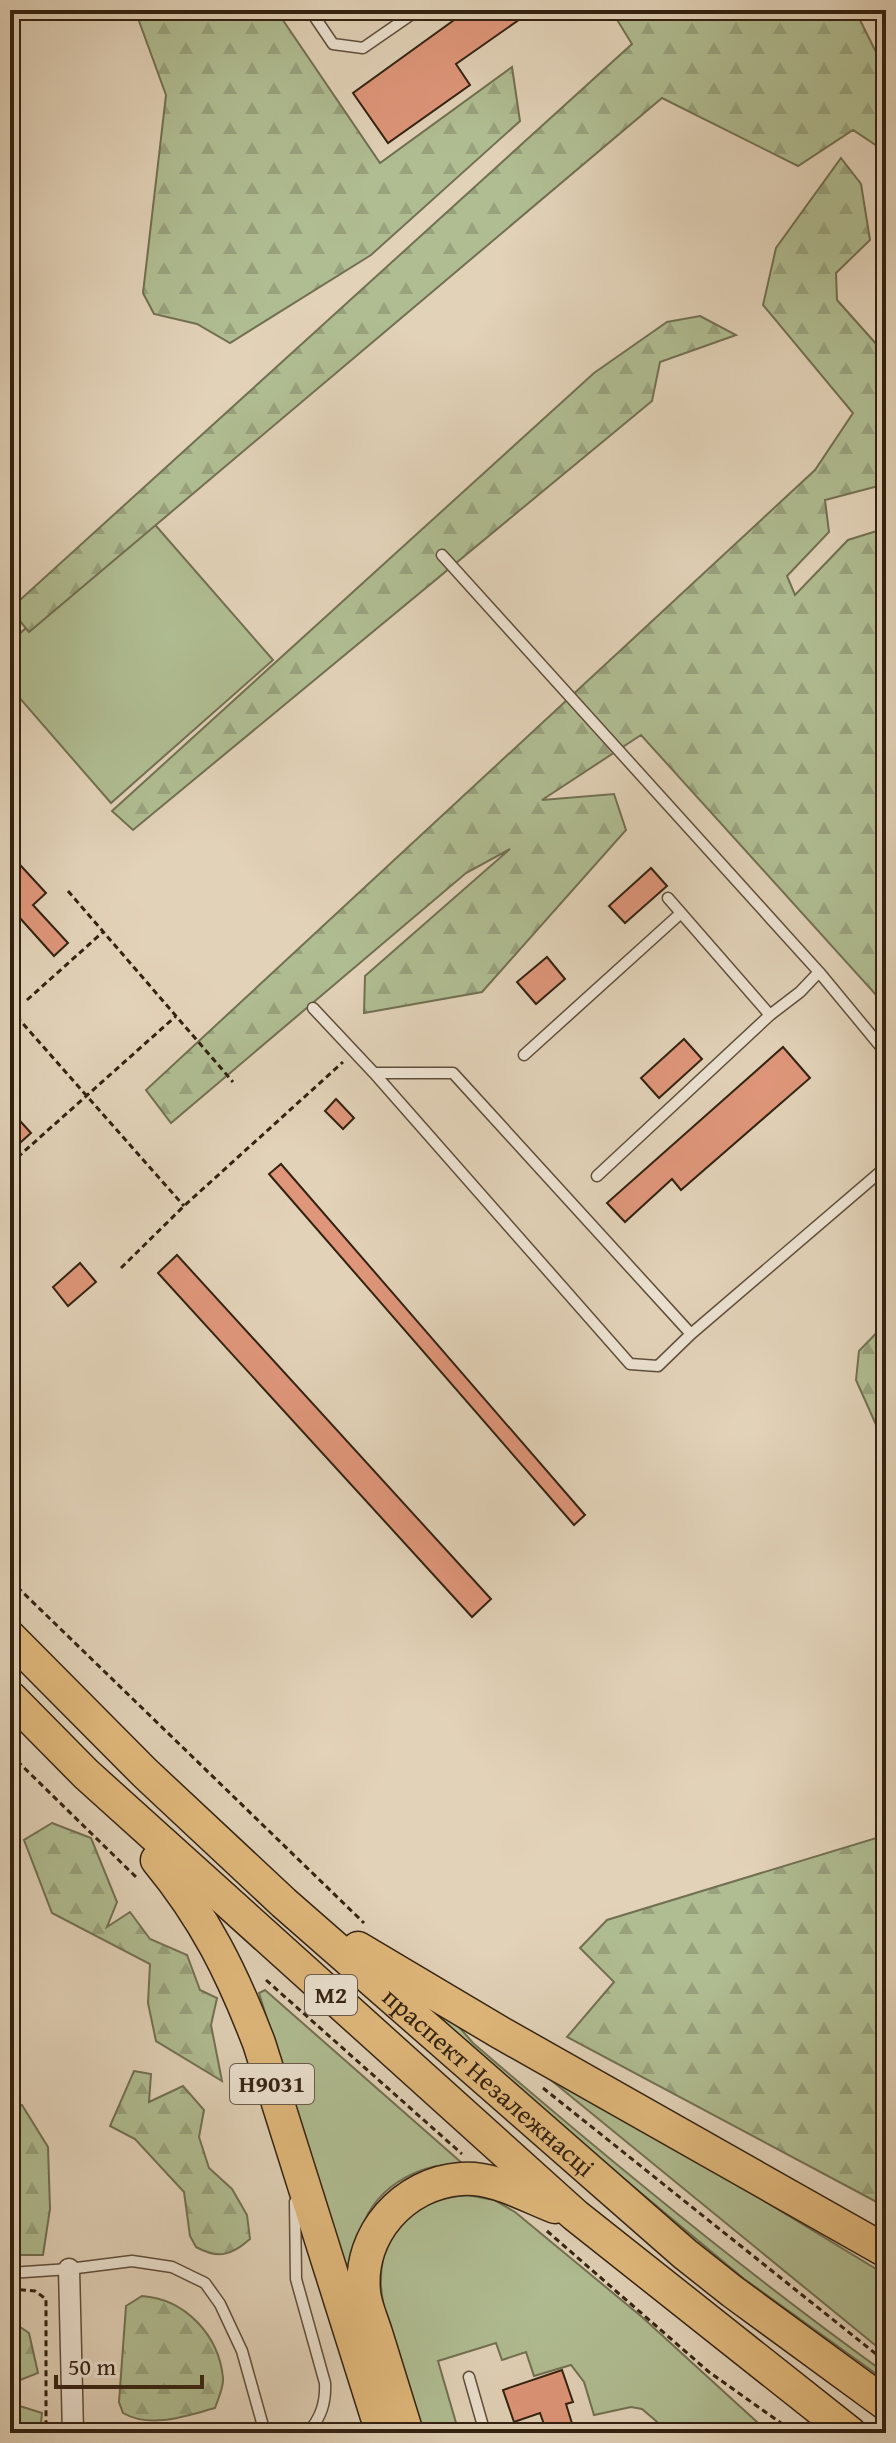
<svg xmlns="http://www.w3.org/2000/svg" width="896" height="2443" font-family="'Gentium Book Plus',serif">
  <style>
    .green { fill: #b0bd92; stroke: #727052; stroke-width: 2 }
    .forest { fill: url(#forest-firs); stroke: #727052; stroke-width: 2 }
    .building { fill: #df967a; stroke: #321; stroke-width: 2 }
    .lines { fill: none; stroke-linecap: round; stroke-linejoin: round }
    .service-casing { stroke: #5f4e3b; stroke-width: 13 }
    .minor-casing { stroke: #5f4e3b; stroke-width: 23 }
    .trunk-casing { stroke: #321; stroke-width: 35 }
    .path { stroke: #321; stroke-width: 3; stroke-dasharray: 6 4; stroke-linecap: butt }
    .service { stroke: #ece2d1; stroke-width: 10 }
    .minor { stroke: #ece2d1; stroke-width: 20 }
    .trunk { stroke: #e1b97c; stroke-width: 32 }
    .labels { text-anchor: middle; stroke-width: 7; stroke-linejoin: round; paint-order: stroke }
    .shield { fill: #ece2d1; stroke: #6a5c4b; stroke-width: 2 }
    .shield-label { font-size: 24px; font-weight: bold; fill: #321 }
    .street-label { font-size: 26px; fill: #321; stroke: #ece2d1 }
  </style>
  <defs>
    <pattern id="forest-firs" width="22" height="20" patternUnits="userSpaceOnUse" patternTransform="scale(2)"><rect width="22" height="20" fill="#b0bd92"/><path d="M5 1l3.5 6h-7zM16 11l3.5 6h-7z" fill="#98a27d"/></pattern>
  </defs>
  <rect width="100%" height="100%" fill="#e2d2b8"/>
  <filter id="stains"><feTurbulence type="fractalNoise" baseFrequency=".0025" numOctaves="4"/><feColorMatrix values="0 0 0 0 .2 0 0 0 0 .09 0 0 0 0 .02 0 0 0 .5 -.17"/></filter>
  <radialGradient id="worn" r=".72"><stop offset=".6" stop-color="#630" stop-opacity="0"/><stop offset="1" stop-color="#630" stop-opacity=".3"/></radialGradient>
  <!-- green -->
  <path class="green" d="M150,519L273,660L111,803L10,687V642Z
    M265,1990L463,2164C416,2163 370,2189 359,2238C355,2256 355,2276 353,2294L259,1993Z
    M423,2005L452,2019L473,2043C604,2156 737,2266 877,2367L886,2374V2381L743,2278L623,2178Z
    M508,2045L886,2275V2354Z
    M467,2195L494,2200L515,2212L642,2317L769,2433H670L642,2409L631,2407L594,2415L584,2382L571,2365L534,2376L526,2352L502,2360L496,2343L438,2361L459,2433H422C413,2404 404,2374 395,2345C389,2324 380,2301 381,2279C382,2224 416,2200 467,2195Z"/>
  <!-- forest -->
  <path class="forest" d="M135,10H276L380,163L512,67L520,121L371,255L230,343L197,324L154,314L143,293L166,95Z
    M611,10H855L886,72V152L853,130L798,166L662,98L29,632L10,609L632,44Z
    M841,158L861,184L870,240L836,273L837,300L886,355V484L825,500L829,532L787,576L795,595L848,540L886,528V1006L641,735L542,800L614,794L626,830L482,992L364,1013L365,976L510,849L466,873L171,1123L146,1090L815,470L853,413L763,305L776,248Z
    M700,316L736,335L660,362L652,401L133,830L112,811L594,373L667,322Z
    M886,1323V1447L856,1380L859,1351Z
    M52,1823L91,1838L117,1902L107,1927L130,1912L150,1939L187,1955L200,1990L217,1998L211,2025L222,2081L156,2041L148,2003L150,1964L52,1913L24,1840Z
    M886,1835V2207L567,2037L614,1982L580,1948L607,1920Z
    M134,2071L151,2074L149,2102L183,2086L204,2110L199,2137L209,2168L232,2189L247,2215L250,2239C231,2256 218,2259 196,2247L190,2236L184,2192L135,2139L110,2126Z
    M22,2105L48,2147L50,2209L43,2255H10V2108Z
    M142,2296C185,2299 219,2335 223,2378C224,2387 218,2399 215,2408C186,2416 151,2429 123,2413L119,2402L126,2306Z
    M10,2320L29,2333L38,2373L10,2384Z
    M10,2403L42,2413L40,2433H10Z"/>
  <!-- building -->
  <path class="building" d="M468,10H533L456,64L470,85L388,143L353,93Z
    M10,854L46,893L33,905L68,943L54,956L10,907Z
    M651,868L667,886L625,923L609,906Z
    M547,957L565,979L536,1004L517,982Z
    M684,1039L702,1059L659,1098L641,1078Z
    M783,1047L810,1078L681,1190L672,1179L625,1222L607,1203Z
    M336,1099L354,1118L343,1129L325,1111Z
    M10,1110L31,1133L10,1152Z
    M281,1164L585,1515L574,1525L269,1174Z
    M177,1255L491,1599L472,1617L158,1273Z
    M80,1263L96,1282L68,1306L53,1287Z
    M562,2370L573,2402L566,2404L575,2433H547L540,2413L514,2422L503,2390Z"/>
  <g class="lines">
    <defs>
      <path id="service" d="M310,10L333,44L363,48L418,10
        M442,555L819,972L886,1053
        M668,898L770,1015
        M313,1008L374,1073L630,1364L658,1366L691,1334L886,1167
        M524,1055L681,913
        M374,1073H453L691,1334
        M597,1176L770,1015L800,992L819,972
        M295,2202L296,2279L325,2383C326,2403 321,2417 308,2433
        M10,2273L69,2269L132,2261L172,2267L205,2283L220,2304L242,2351L265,2433
        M469,2377L485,2433
        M597,2433H631"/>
      <path id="minor" d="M69,2269L73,2433"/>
      <g id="trunk">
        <path id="s1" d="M10,1637L145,1773L284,1903L685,2254L733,2292L886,2404"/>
        <path d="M10,1697L86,1774L575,2215L850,2433"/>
        <path d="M157,1860C205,1918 232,1973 259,2043L382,2433"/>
        <path d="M358,1948L501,2033L886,2251"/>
        <path d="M407,2433C397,2400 386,2366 376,2333C372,2320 365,2305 364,2292C358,2234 404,2183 461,2179C493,2176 526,2196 555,2207"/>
      </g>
    </defs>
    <!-- service casing -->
    <use href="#service" class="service-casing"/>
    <!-- minor casing -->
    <use href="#minor" class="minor-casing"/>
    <!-- trunk casing -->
    <use href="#trunk" class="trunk-casing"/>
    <!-- path -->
    <path class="path" d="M68,891L233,1082
      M27,1000L103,932
      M10,1009L184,1206
      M10,1164L176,1016
      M121,1268L184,1206L343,1062
      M10,1580L364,1923
      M10,1754L136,1877
      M266,1980L462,2154
      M543,2088L886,2362
      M547,2231L709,2372L795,2433
      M10,2289L35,2291L46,2299V2433"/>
    <!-- service -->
    <use href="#service" class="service"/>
    <!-- minor -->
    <use href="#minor" class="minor"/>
    <!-- trunk -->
    <use href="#trunk" class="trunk"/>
  </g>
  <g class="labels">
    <!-- shield labels -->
    <g class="shield">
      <rect x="305" y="1975" width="52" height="40" rx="6"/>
      <rect x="230" y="2064" width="84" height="40" rx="6"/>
    </g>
    <g class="shield-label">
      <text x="331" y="2003">М2</text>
      <text x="272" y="2092">Н9031</text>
    </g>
    <!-- street labels -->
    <g class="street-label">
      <text dy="9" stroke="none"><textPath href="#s1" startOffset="654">праспект Незалежнасці</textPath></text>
    </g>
  </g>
  <!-- margin -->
  <rect width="896" height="2443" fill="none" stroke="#e2d2b8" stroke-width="40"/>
  <rect x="12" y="12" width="872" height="2419" fill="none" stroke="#321" stroke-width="4"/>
  <rect x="20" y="20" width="856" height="2403" fill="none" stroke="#321" stroke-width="2"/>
  <!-- scale -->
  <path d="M56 2375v12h146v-12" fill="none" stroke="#332211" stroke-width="4"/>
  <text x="68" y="2375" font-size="24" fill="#332211" stroke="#ece2d1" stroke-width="6" paint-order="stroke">50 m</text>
  <rect width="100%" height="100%" filter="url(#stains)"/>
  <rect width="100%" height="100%" fill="url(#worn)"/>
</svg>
